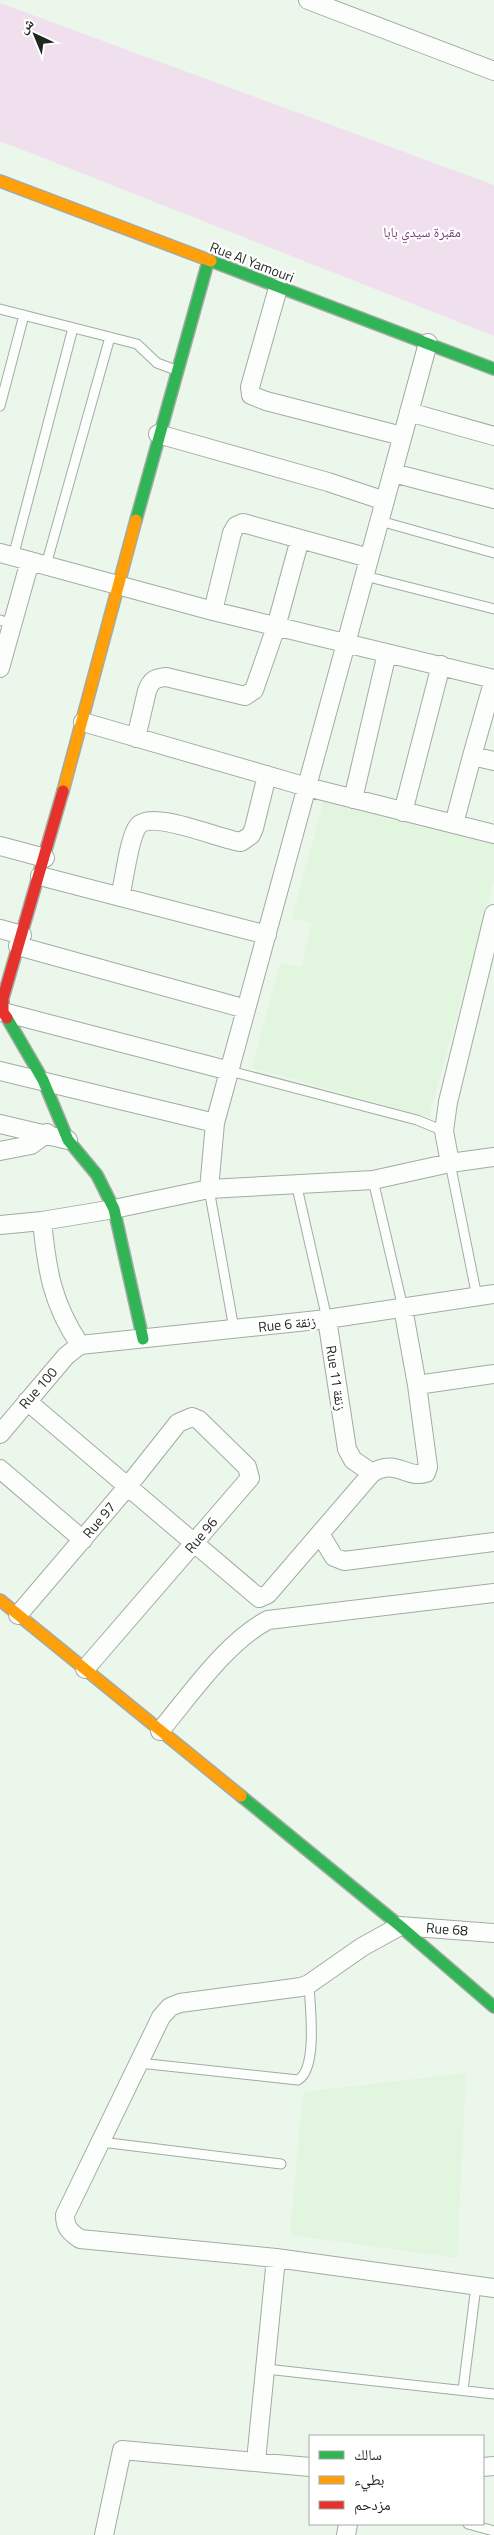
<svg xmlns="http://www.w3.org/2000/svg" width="494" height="2535" font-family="'Titillium Web','Noto Naskh Arabic',sans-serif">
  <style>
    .built { fill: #e2f5df }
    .green { fill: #f0e0ee }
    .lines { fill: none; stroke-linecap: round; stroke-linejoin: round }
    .lane-casing { stroke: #a3aba2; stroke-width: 11 }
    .street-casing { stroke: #a3aba2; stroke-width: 20 }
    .fast-casing { stroke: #a3aba2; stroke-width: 14 }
    .slow-casing { stroke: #a3aba2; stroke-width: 14 }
    .jam-casing { stroke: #a3aba2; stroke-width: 14 }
    .lane { stroke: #fcfefc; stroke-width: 9 }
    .street { stroke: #fcfefc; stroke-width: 18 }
    .fast { stroke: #30b455; stroke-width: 11 }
    .slow { stroke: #ff9f0a; stroke-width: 11 }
    .jam { stroke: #e5322d; stroke-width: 11 }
    .labels { text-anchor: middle; stroke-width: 4.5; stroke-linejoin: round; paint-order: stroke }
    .park-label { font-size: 14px; fill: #7b397a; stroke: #fff }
    .street-label { font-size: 14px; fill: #1f271e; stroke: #fff }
  </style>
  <rect width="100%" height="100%" fill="#ecf7eb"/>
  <!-- built -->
  <path class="built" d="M325,796L494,839V880L429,1117L252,1068L280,963L301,967L312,923L292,918Z
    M466,2073L457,2258L290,2235L303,2092Z"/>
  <!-- green -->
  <path class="green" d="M0,3L494,185V336L0,141Z"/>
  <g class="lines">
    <defs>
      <path id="lane" d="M0,309L137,344L157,363L176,370
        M0,406L24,315
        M380,521L494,553
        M13,557L73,328
        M46,565L110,337
        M365,576L494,609
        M0,620L12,624
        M230,1071L417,1120L444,1131
        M450,1163L477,1297
        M373,1180L403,1308
        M296,1183L327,1319
        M209,1189L234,1329
        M139,2063L298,2080C318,2068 310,2007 309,1984
        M101,2142L281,2164
        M266,2369L494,2394
        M463,2390L476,2286
        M468,2524L494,2531"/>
      <path id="street" d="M308,0L494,71
        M278,288L250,387L251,395L266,401L402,436
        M409,412L494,436
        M158,434L328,482L385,501
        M393,473L494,499
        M0,553L213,611L494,679
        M213,611L232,533L236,526L243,523L369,558
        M0,668L30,561
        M494,679L472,756L494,761
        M83,722L307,787L494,834
        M136,738L147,691C151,680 155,678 166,677L245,696L254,690L276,627L300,539
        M353,799L387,653
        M403,812L441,665
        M454,824L472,756
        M0,846L45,858
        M40,876L267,935
        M120,897C124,882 129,837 138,826C152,809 221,840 241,842L251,835L254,828L267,775
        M0,929L22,935
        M18,946L246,1009
        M3,1012L230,1071
        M0,1071L215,1123
        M0,1124L68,1140
        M0,1151L31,1145L47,1133
        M450,1163L444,1131L448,1102L494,914
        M209,1189L215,1123L428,343
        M42,1221C47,1271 52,1303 80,1345
        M0,1225L42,1221L114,1209L209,1189L373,1180L450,1163L494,1157
        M327,1319L347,1449L353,1460L372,1473
        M80,1345L327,1319L494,1294
        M417,1385L494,1374
        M27,1401L259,1598L268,1594L372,1473C396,1458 406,1479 426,1473L428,1467L417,1385L403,1308
        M0,1434L66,1356L80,1345
        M0,1469L83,1540
        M320,1534L334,1557L344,1561L494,1542
        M18,1615L128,1486L178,1423L192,1417L199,1420L247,1467L250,1478L85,1669
        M160,1731C190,1695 227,1641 268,1620L494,1593
        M494,1933L400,1926L362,1947L309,1984L301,1987L180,2003L170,2007L161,2017L65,2215C65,2228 70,2232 80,2239L276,2258L494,2288
        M256,2461L276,2258
        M483,2467L494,2466
        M104,2535L122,2450L310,2467
        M346,2535L348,2524"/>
      <path id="fast" d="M211,261L494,369
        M136,520L208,262
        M7,1018L43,1080L68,1140L97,1175L114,1209L143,1339
        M241,1796L400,1926L494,2007"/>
      <path id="slow" d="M0,181L211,261
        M63,791L136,520
        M0,1600L241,1796"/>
      <path id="jam" d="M7,1018L3,1012V998L63,791"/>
    </defs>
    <!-- lane casing -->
    <use href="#lane" class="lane-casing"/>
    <!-- street casing -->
    <use href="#street" class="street-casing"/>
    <!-- fast casing -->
    <use href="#fast" class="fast-casing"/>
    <!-- slow casing -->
    <use href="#slow" class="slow-casing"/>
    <!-- jam casing -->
    <use href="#jam" class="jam-casing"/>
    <!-- lane -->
    <use href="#lane" class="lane"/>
    <!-- street -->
    <use href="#street" class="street"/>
    <!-- fast -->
    <use href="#fast" class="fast"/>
    <!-- slow -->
    <use href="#slow" class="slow"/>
    <!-- jam -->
    <use href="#jam" class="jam"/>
  </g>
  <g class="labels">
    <!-- park labels -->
    <g class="park-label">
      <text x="422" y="237">مقبرة سيدي بابا</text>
    </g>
    <!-- street labels -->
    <g class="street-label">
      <text transform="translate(252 262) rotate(21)" y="5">Rue Al Yamouri</text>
      <text transform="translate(287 1324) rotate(-6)" y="5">Rue 6 زنقة</text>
      <text transform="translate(336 1378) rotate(81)" y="5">Rue 11 زنقة</text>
      <text transform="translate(38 1388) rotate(-49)" y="5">Rue 100</text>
      <text transform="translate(99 1520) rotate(-50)" y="5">Rue 97</text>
      <text transform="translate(201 1535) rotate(-50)" y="5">Rue 96</text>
      <text transform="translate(447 1929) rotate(4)" y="5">Rue 68</text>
    </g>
  </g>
  <!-- legend -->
  <rect x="309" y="2435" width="175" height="90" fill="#ffffff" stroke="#a5a9a5"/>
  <rect x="319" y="2451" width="25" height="8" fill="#30b455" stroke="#a5a9a5"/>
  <text x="354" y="2460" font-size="15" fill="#1f271e">سالك</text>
  <rect x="319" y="2476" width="25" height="8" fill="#ff9f0a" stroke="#a5a9a5"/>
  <text x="354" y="2485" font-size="15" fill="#1f271e">بطيء</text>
  <rect x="319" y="2501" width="25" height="8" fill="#e5322d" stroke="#a5a9a5"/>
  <text x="354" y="2510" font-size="15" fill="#1f271e">مزدحم</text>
  <!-- north arrow -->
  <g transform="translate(35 35) rotate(316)" stroke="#ffffff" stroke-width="4" paint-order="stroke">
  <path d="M0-4L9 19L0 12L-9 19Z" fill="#1f271e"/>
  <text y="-8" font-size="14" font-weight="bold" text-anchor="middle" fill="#1f271e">ش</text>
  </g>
</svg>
